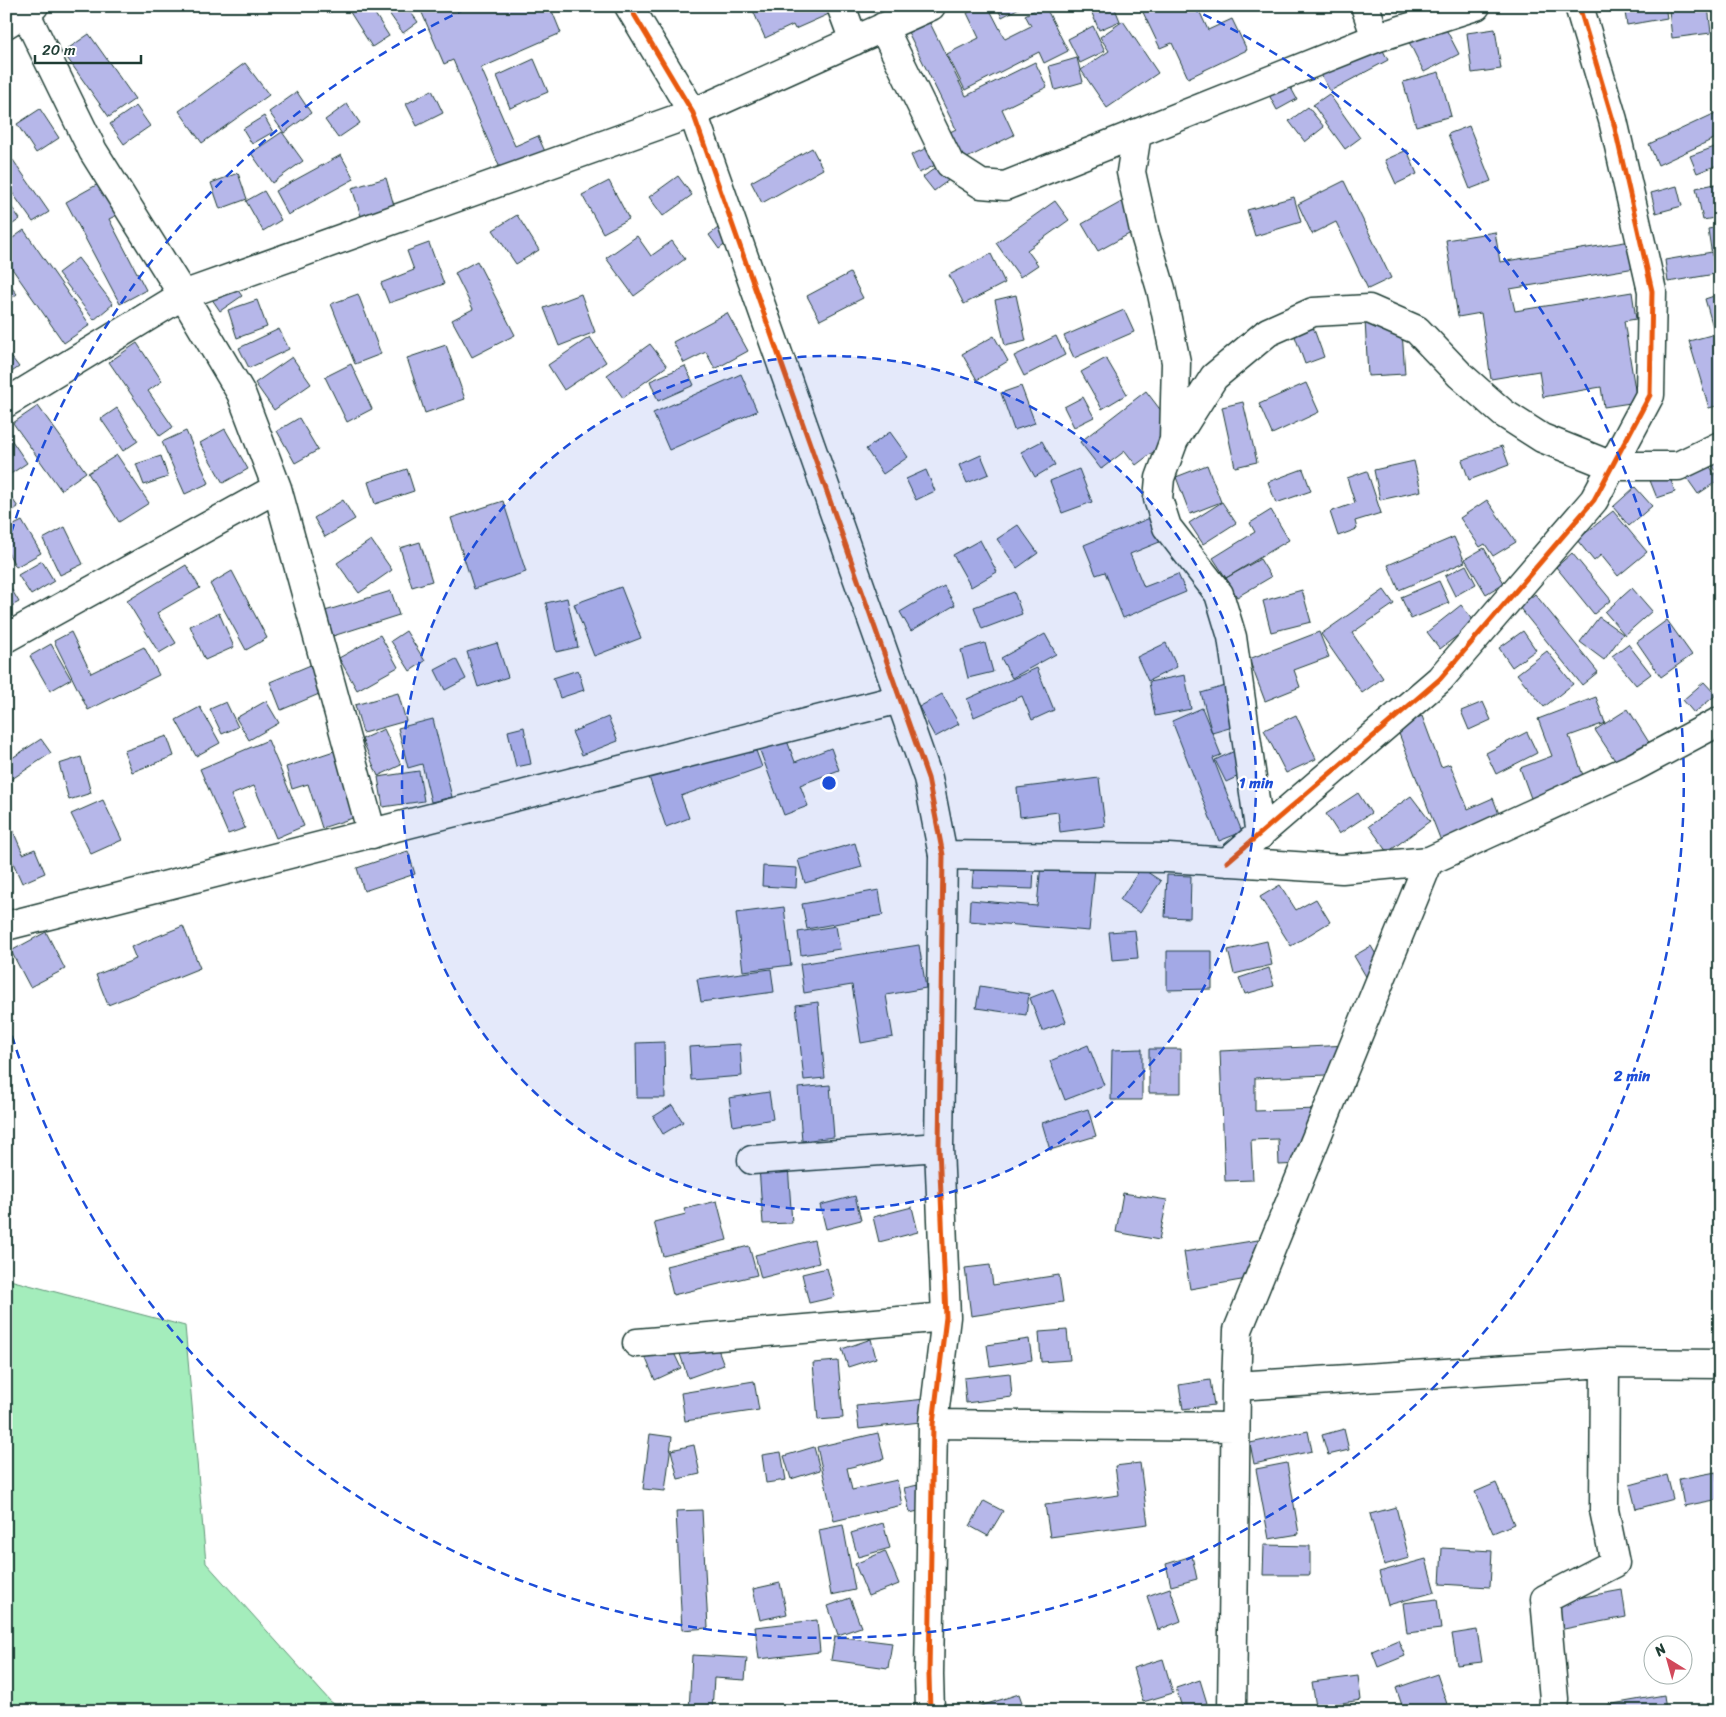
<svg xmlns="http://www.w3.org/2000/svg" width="1726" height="1717" font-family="Sriracha,sans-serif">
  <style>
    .green { fill: #a4edbc; stroke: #629578 }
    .building { fill: #b6b7e9; stroke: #1f3d34 }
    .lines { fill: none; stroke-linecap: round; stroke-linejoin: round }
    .street-casing { stroke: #1f3d34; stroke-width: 31 }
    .street { stroke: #fff; stroke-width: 28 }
    .cycleway-casing { stroke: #fff; stroke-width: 8 }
    .cycleway { stroke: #e8590c; stroke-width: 5 }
    .ring { fill: none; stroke: #1d4ed8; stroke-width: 2.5; stroke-dasharray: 9 6 }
    .centre { fill: #1d4ed8; stroke: #fff; stroke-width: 2.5 }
    .ring-label { font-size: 15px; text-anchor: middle; font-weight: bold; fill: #1d4ed8; stroke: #fff; stroke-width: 4.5; stroke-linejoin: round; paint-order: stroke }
  </style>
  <rect width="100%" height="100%" fill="#fff"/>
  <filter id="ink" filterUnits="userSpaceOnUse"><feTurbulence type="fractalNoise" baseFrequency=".02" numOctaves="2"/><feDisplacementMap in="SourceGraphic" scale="10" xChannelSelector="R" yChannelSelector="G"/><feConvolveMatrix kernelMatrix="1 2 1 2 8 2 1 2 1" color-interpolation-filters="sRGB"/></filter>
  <g filter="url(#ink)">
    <!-- green -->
    <path class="green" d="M6,1279L185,1326L206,1563L330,1701L344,1711H6Z"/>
    <!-- building -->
    <path class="building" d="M325,6H339L329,13Z
      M352,6H370L389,36L372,47L348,9Z
      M384,6H406L418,22L403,33Z
      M419,6H504L505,8L508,6H550L561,33L481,68L515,146L538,136L547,156L503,175L453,60L444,64Z
      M751,6H825L829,14L795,29L793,25L765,38Z
      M981,6H988L1005,39L1031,26L1025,15L1042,6H1045L1068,51L1044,63L1039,52L965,90L947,54L979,38L967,13Z
      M996,6H1023L1002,17Z
      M1089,6H1114L1120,21L1099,30Z
      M1140,6H1197L1208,30L1232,19L1247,50L1188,78L1172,43L1160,48Z
      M1624,6H1665L1667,18L1627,25Z
      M1697,6H1708L1711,33L1672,38L1669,10Z
      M1436,10L1459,54L1424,72L1402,28Z
      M929,21L966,96L1035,62L1047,87L1002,109L1014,135L963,160L950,132L956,129L908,32Z
      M1123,21L1158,73L1107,108L1081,70L1109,51L1100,37Z
      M1093,26L1105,51L1080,63L1068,39Z
      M1371,28L1388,60L1330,91L1313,60Z
      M1495,29L1501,69L1472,73L1467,33Z
      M89,34L135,99L109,117L63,52Z
      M1077,58L1083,82L1055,90L1049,66Z
      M534,59L548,92L510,108L497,76Z
      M245,63L269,95L202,143L179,111Z
      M1281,70L1297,99L1277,110L1261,80Z
      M1439,72L1451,116L1416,126L1403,82Z
      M432,90L443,113L417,126L406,104Z
      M297,92L311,113L284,133L269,112Z
      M1329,94L1360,138L1345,149L1313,105Z
      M347,104L360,123L338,138L325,120Z
      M136,106L150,126L124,144L110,124Z
      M1308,107L1324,127L1305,142L1289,121Z
      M40,109L59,138L36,153L17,124Z
      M1720,111V136L1658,165L1649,144Z
      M264,116L273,132L252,144L243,129Z
      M1469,126L1491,181L1470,189L1448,134Z
      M282,132L303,161L272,183L251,153Z
      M936,144L944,161L919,173L911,155Z
      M1720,145V164L1697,173L1690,156Z
      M812,148L823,169L762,203L751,182Z
      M1407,150L1417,174L1396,184L1385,160Z
      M341,155L354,179L288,215L275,191Z
      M13,160L49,212L33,222L6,184V165Z
      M942,163L953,177L934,191L923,177Z
      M238,173L247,199L220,209L211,183Z
      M678,176L692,195L663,216L649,197Z
      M386,178L395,209L362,219L352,188Z
      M609,181L629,219L603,233L582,195Z
      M1344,181L1391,278L1368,289L1336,222L1312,234L1298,204Z
      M100,183L117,215L109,219L146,290L120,304L66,202Z
      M1720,183V217L1703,220L1696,188Z
      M1677,186L1682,206L1656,213L1651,193Z
      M264,191L281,220L263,231L246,201Z
      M1294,197L1301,222L1255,236L1247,210Z
      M6,199L20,219L6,229Z
      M1125,200L1140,228L1098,251L1082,224Z
      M1055,201L1069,220L1027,250L1038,265L1020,277L996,243Z
      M517,215L539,250L516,264L493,230Z
      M731,218L741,232L719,249L709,235Z
      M1720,227V255L1712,256L1708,229Z
      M24,230L90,325L64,343L6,260V243Z
      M1495,232L1500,262L1631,241L1635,268L1510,289L1515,311L1632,292L1636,319L1624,321L1637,402L1604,407L1601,387L1543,397L1539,371L1491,379L1481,313L1458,317L1446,240Z
      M637,236L651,256L672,241L685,259L634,296L606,258Z
      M429,243L444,284L389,303L381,283L414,270L407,251Z
      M1712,252L1715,274L1668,282L1665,260Z
      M991,254L1005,283L964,304L949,275Z
      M78,258L113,304L94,320L58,273Z
      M477,261L515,335L472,357L452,320L473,309L455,273Z
      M850,273L863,298L820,320L807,296Z
      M226,274L242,296L220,311L205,289Z
      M6,281L17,294L6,302Z
      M358,294L381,354L355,364L331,304Z
      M581,294L595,332L559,346L544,308Z
      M1720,294V405L1709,408L1689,341L1715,334L1705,299Z
      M1016,295L1026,341L1005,346L995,300Z
      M257,300L267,327L237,338L228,310Z
      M1124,310L1134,332L1074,358L1064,336Z
      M727,313L748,351L715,369L706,352L684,363L673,342Z
      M1401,318L1405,374L1368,376L1365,320Z
      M1312,324L1324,357L1305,364L1293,331Z
      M279,329L289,349L249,368L239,348Z
      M994,336L1008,361L977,380L962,354Z
      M1056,336L1065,355L1024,376L1014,356Z
      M590,337L606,362L564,390L548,365Z
      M137,343L162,381L148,391L173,427L160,436L109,362Z
      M650,344L667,366L623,398L607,375Z
      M446,345L465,399L425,413L407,358Z
      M6,350L19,367L6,376Z
      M292,357L311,384L274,410L255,383Z
      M1106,358L1127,394L1102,409L1081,372Z
      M351,364L372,409L347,422L325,377Z
      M685,366L694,385L658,401L650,381Z
      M741,374L757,411L669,450L653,413Z
      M1306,383L1319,412L1272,434L1259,404Z
      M1021,386L1035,423L1014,430L1001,393Z
      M1146,391L1178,433L1136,465L1125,451L1101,469L1080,442Z
      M1083,397L1094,417L1074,427L1064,407Z
      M1243,402L1257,462L1235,467L1222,407Z
      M38,406L86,472L61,490L13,423Z
      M117,408L138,441L123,451L101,419Z
      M299,418L318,450L295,463L277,431Z
      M225,429L248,469L223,483L200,443Z
      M186,431L209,483L185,494L162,442Z
      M6,432L27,463L6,477Z
      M890,432L908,457L883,474L866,449Z
      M1720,439V482L1705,446Z
      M1042,441L1055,465L1035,477L1021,452Z
      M1502,446L1509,465L1469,480L1462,460Z
      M1698,449L1719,480L1698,494L1677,464Z
      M117,455L149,503L119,522L88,473Z
      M981,455L989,474L967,483L959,465Z
      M161,456L168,477L144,485L136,464Z
      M1414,461L1421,491L1380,500L1374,470Z
      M1207,465L1221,502L1190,514L1176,477Z
      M1666,466L1675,492L1657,498L1647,473Z
      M407,469L414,491L375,504L368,482Z
      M1079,469L1092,502L1062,513L1050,481Z
      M1303,469L1311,491L1276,503L1268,482Z
      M926,470L935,491L916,500L906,479Z
      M1367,471L1381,513L1355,521L1357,529L1338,536L1330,512L1355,503L1347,478Z
      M1635,487L1652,506L1629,526L1613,507Z
      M6,490L18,507L6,515Z
      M343,500L355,519L325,537L314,518Z
      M1487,500L1516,542L1493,556L1485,544L1480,547L1460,518Z
      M503,501L526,572L474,589L451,518Z
      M1222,502L1236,523L1203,544L1189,523Z
      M1271,510L1289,540L1226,578L1213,558L1255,532L1250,523Z
      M1613,511L1647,552L1618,576L1601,555L1594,561L1577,540Z
      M1162,513L1172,537L1130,554L1144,587L1178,574L1186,592L1123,618L1105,572L1096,575L1084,545Z
      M22,521L41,553L16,567L6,549V529Z
      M1018,525L1038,553L1017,568L997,539Z
      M65,527L83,564L60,575L43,539Z
      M1454,537L1465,562L1399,590L1388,565Z
      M371,540L392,570L359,593L337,563Z
      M980,540L997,572L971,587L953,555Z
      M420,542L432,581L412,587L400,548Z
      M1484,548L1504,583L1486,594L1465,559Z
      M1572,553L1611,600L1594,614L1556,567Z
      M1260,559L1271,577L1237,597L1226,578Z
      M42,561L54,581L31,595L18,575Z
      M186,565L200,588L157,613L176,643L159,653L127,601Z
      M1466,565L1476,584L1455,596L1445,576Z
      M232,571L267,638L246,650L210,584Z
      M6,580L19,602L6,609Z
      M1439,581L1449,603L1411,619L1401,597Z
      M944,586L955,605L911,631L900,612Z
      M621,587L641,638L594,656L574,604Z
      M1632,588L1652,611L1625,635L1605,612Z
      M1302,590L1311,622L1271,632L1263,601Z
      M1384,590L1394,604L1352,633L1383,678L1362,693L1321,634Z
      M391,591L399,615L333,636L325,611Z
      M1014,592L1022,614L982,629L974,607Z
      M1535,594L1598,672L1582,685L1519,607Z
      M567,598L578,647L556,652L546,603Z
      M1461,605L1475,622L1440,649L1427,632Z
      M219,613L234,647L205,660L190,626Z
      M1599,617L1623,634L1604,660L1580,642Z
      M1667,620L1692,655L1661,677L1637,642Z
      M406,631L425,661L410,671L391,641Z
      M1523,631L1536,650L1512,667L1499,648Z
      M71,632L91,673L144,647L159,675L88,710L54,641Z
      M1319,632L1329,657L1294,670L1300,687L1265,701L1249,659Z
      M1045,634L1056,654L1012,678L1001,658Z
      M380,635L398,667L357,690L339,658Z
      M497,643L508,677L478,687L467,652Z
      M985,643L993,672L968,678L961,650Z
      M1166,643L1177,667L1148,681L1137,657Z
      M51,644L71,679L50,691L30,656Z
      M1628,644L1651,674L1636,685L1612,656Z
      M1547,651L1573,684L1544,707L1517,674Z
      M456,659L466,679L445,690L435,670Z
      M313,664L324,692L281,710L270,682Z
      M1037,668L1054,710L1032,720L1022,696L974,717L967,699Z
      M578,670L584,690L560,698L553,678Z
      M1185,675L1191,709L1155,716L1149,682Z
      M1704,682L1716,695L1694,713L1683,700Z
      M1232,684L1243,724L1212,733L1201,693Z
      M398,693L406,721L363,733L355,705Z
      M942,694L959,724L935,737L919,707Z
      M1596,697L1605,723L1569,736L1585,781L1532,801L1520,768L1552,756L1538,719Z
      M266,701L279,723L249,740L236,718Z
      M226,702L238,727L222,734L210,709Z
      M1483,702L1491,720L1469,730L1461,711Z
      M200,707L220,743L196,756L176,720Z
      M1202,708L1221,755L1213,758L1242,832L1219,841L1172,721Z
      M1628,709L1650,744L1618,765L1595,730Z
      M1296,715L1316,759L1286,773L1264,730Z
      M1422,716L1441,767L1450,764L1468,809L1493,798L1502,822L1443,846L1396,726Z
      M608,717L618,741L582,755L572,732Z
      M433,719L452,797L431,802L422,764L408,768L398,728Z
      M524,727L531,764L516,767L508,731Z
      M384,729L401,765L378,776L362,739Z
      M783,730L795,762L831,748L839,770L800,785L808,806L784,815L756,740Z
      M1527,732L1537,753L1496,774L1486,753Z
      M167,736L174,756L132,772L124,751Z
      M41,739L51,753L6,783V762Z
      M268,740L304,826L276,838L254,786L231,795L245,828L228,834L200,769Z
      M752,740L762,767L681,796L689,818L666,827L649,777Z
      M1250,744L1260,766L1226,782L1215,760Z
      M337,750L359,816L322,828L308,784L292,789L286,767Z
      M81,757L91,793L69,800L59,764Z
      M419,771L424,801L383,807L378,777Z
      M1099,778L1105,826L1060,832L1058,812L1020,817L1017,788Z
      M1358,793L1371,813L1339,834L1326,814Z
      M1411,796L1430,821L1388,852L1369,826Z
      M103,800L122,840L91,854L71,814Z
      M11,826L23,854L35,849L45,873L22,883L6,847V828Z
      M855,843L862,867L805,883L798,860Z
      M408,851L415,874L364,891L357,868Z
      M974,864L1034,866L1033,889L972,887Z
      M1041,864L1095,868L1089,931L969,921L970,900L1037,906Z
      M763,866L797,868L796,888L762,886Z
      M1141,868L1161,881L1140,913L1120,900Z
      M1167,875L1191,876L1190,918L1165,917Z
      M1280,885L1296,910L1316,899L1330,922L1291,946L1260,897Z
      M879,890L883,915L807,929L802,904Z
      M784,907L791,965L743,971L736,913Z
      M183,926L200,968L108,1005L96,975L136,959L131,947Z
      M836,926L840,949L801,955L798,932Z
      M1135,930L1138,958L1112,960L1109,932Z
      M46,932L65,969L30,987L11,951Z
      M1267,941L1272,965L1234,974L1228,950Z
      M919,945L926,988L886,995L893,1037L861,1043L852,985L804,993L800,964Z
      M1371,946L1392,982L1375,992L1354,956Z
      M1167,951H1212V989L1167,990Z
      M1269,968L1274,986L1245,994L1239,978Z
      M771,969L774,992L701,1002L697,979Z
      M980,986L1029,994L1026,1015L976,1008Z
      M1053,989L1066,1022L1042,1031L1030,998Z
      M818,1002L825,1078L804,1080L796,1005Z
      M664,1042L665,1098H637L636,1043Z
      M740,1044L742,1076L691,1080L689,1047Z
      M1088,1045L1104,1085L1065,1100L1050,1061Z
      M1349,1045L1350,1074L1255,1078V1111L1319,1109L1321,1163L1279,1165L1278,1139L1251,1140L1253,1180L1225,1181L1220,1051Z
      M1142,1049V1100H1111L1112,1050Z
      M1149,1049H1181V1093H1149Z
      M830,1085L834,1137L802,1141L798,1088Z
      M769,1092L773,1119L733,1126L729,1098Z
      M672,1105L683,1122L663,1134L653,1117Z
      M1088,1109L1096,1136L1050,1150L1042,1123Z
      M788,1165L792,1223L763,1224L759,1167Z
      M1123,1193L1167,1200L1159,1240L1116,1232Z
      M855,1196L861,1220L826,1229L820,1205Z
      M717,1201L727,1240L663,1256L654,1222L686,1214L684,1209Z
      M912,1207L918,1232L879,1242L873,1217Z
      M814,1240L819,1263L761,1278L755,1255Z
      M1258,1240L1264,1276L1190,1289L1184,1252Z
      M749,1246L757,1275L673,1295L666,1266Z
      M990,1265L993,1285L1059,1275L1063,1302L971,1316L965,1268Z
      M827,1268L835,1297L809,1303L802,1274Z
      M1067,1330L1070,1360L1041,1362L1039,1332Z
      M712,1333L724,1365L688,1378L677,1345Z
      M871,1339L876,1358L848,1367L842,1349Z
      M1029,1339L1032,1360L990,1366L987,1345Z
      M669,1342L681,1368L655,1380L644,1354Z
      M838,1361L843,1418L818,1420L813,1363Z
      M1010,1373L1012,1397L966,1403L964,1378Z
      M1210,1380L1214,1405L1183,1409L1179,1385Z
      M754,1381L759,1410L685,1421L681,1393Z
      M926,1399L929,1421L859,1429L856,1406Z
      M1344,1429L1349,1450L1328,1455L1322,1435Z
      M1308,1431L1312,1451L1254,1464L1250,1443Z
      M878,1433L884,1459L847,1468L852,1490L897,1480L902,1505L834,1521L817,1447Z
      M650,1434L672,1437L665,1491L643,1489Z
      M694,1445L700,1474L678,1479L671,1450Z
      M814,1447L820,1470L791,1479L784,1456Z
      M781,1452L786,1480L766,1483L762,1455Z
      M1140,1463L1148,1524L1050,1537L1045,1505L1119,1495L1115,1466Z
      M1287,1463L1299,1534L1269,1539L1256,1469Z
      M1716,1472L1720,1499L1684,1506L1679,1479Z
      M1667,1475L1673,1499L1636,1509L1630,1485Z
      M932,1482L938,1506L910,1513L904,1488Z
      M1496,1483L1514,1524L1493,1533L1475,1492Z
      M984,1501L1003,1511L988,1536L970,1526Z
      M1396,1507L1409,1558L1384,1565L1370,1514Z
      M702,1510L708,1628L682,1630L676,1511Z
      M883,1523L890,1548L858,1557L851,1533Z
      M843,1525L855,1590L831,1595L819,1530Z
      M1264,1545L1310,1546V1575H1263Z
      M1442,1548L1492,1551L1490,1587L1440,1584Z
      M885,1551L899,1584L868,1596L855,1564Z
      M1192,1556L1197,1579L1171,1586L1166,1564Z
      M1426,1559L1435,1592L1388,1605L1379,1572Z
      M780,1583L787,1614L760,1620L753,1589Z
      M1170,1588L1181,1621L1158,1630L1147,1596Z
      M1622,1590L1626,1617L1538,1634L1533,1606Z
      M850,1598L861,1627L838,1635L828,1606Z
      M1437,1599L1441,1629L1407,1633L1403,1603Z
      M817,1620L820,1652L759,1659L755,1627Z
      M1477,1630L1482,1662L1457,1665L1452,1634Z
      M835,1636L892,1643L888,1668L831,1660Z
      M1398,1640L1405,1656L1378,1667L1372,1651Z
      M692,1655L747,1658L745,1680L714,1678L712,1711H689Z
      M1163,1659L1173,1693L1143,1702L1133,1668Z
      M1437,1674L1447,1704L1426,1711H1404L1396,1688Z
      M1358,1676L1361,1700L1316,1707L1312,1682Z
      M1200,1680L1207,1703L1183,1711L1176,1688Z
      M1019,1694L1025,1711H975L974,1708Z
      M1664,1695L1666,1711H1608L1607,1705Z"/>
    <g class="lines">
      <defs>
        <path id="street" d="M22,6L93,151L183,295L241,393L277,488L372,834
          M629,6L693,113L928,778L943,855L939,1147L946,1317L933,1424L929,1675L930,1711
          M841,6L854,41
          M1365,6L1376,38
          M6,24L34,6
          M883,27L950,164L981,184L1005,186L1376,38L1476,6
          M1137,133L1131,172L1145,235L1161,289L1176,362L1174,440L1160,478L1158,499L1167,527L1219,594L1232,637L1260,835
          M6,403L183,295L693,113L931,6
          M1174,440L1214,377L1268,332L1313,312L1369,309L1417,330L1460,375L1503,413L1542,438L1612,466H1678L1720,446
          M6,638L277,488
          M943,855L1168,858L1342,869L1429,861L1634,767L1720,721
          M1227,862L1440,679L1594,500L1650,395L1652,291L1613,120L1579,6
          M6,926L900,699
          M752,1160L939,1147
          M637,1343L946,1317
          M1236,1386L1605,1363L1720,1364
          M933,1424L1235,1427
          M1232,1711L1236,1386L1238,1330L1429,861
          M1553,1711L1554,1699L1545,1599L1615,1563L1604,1510L1605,1363"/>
      </defs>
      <!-- street casing -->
      <use href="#street" class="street-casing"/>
      <!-- street -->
      <use href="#street" class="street"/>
      <defs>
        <path id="cycleway" d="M629,6L693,113L928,778L943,855L939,1147L946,1317L933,1424L929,1675L930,1711
          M1227,862L1440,679L1594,500L1650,395L1652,291L1613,120L1579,6"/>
      </defs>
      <!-- cycleway casing -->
      <use href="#cycleway" class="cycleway-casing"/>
      <!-- cycleway -->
      <use href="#cycleway" class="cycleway"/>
    </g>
  </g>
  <!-- distance rings -->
  <circle cx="829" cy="783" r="427" fill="#1d4ed8" fill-opacity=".12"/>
  <g class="ring">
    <circle cx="829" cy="783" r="427"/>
    <path d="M7 547A855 855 0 0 1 468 8M1190 8A855 855 0 1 1 7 1019"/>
  </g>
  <circle cx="829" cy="783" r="8" class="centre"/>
  <g class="ring-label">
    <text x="1256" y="788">1 min</text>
    <text x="1632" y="1081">2 min</text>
  </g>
  <!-- margin -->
  <rect width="1726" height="1717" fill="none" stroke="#fff" stroke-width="25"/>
  <rect x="12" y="12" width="1701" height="1692" fill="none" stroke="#1f3d34" stroke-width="2" filter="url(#ink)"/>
  <!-- north arrow -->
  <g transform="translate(1668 1660) rotate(323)"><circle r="24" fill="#ffffff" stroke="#a5b1ae"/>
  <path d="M0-4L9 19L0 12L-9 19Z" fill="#d1495b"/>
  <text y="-8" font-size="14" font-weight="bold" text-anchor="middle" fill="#1f3d34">N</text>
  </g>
  <!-- scale -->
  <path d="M35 55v8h106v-8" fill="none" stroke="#1f3d34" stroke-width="2.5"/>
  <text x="42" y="55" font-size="15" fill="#1f3d34" stroke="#ffffff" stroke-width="4" paint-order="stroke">20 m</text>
</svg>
